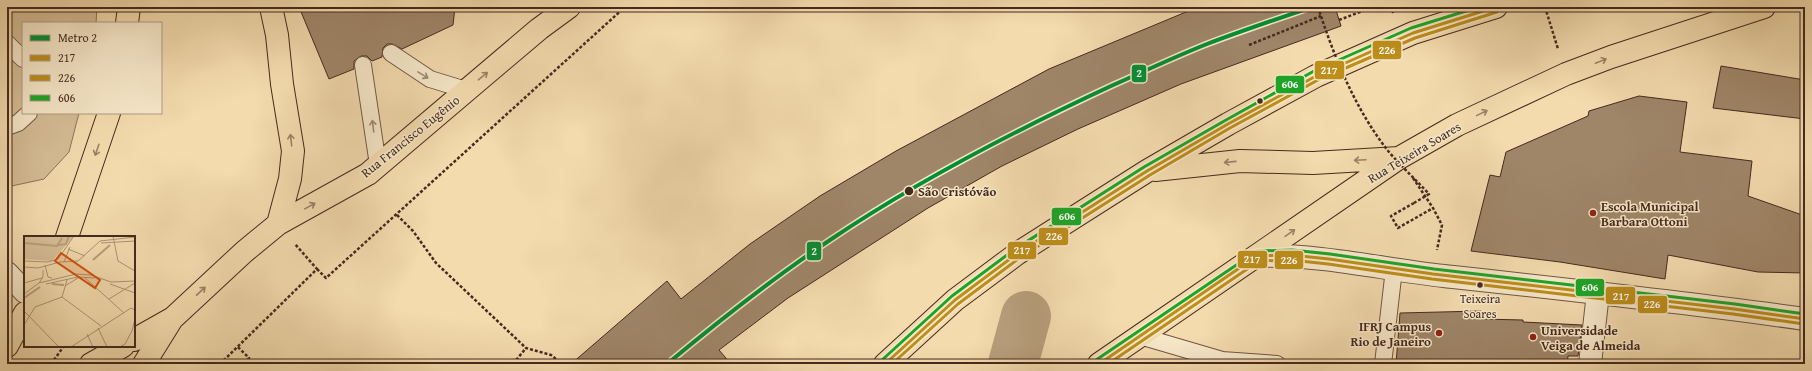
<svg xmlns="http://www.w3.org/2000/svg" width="1812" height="371" font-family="'Gentium Book Plus',serif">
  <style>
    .green { fill: #d5bd96; stroke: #8d745a }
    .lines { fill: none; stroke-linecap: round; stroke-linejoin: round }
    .river { stroke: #b89f7d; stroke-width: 50 }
    .building { fill: #9f8669; stroke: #452a1e }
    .service-casing { stroke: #705642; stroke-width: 18 }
    .minor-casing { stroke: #705642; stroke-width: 24 }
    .tertiary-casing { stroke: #705642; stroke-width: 24 }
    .primary-casing { stroke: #452a1e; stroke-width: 24 }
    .path { stroke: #452a1e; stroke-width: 2.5; stroke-dasharray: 3 2; stroke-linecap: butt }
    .service { stroke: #f7e8ca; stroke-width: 16 }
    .minor { stroke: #f7e8ca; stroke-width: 22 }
    .tertiary { stroke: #f7e8ca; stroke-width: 22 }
    .primary { stroke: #f3dbae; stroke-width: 22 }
    .path-bridge { stroke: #452a1e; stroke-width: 2.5; stroke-dasharray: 3 2; stroke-linecap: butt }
    .bus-1-casing { stroke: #f7e8ca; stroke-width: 6 }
    .bus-2-casing { stroke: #f7e8ca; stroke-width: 6 }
    .bus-3-casing { stroke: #f7e8ca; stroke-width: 6 }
    .bus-1 { stroke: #bd8e1a; stroke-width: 3 }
    .bus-2 { stroke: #bd8e1a; stroke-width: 3 }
    .bus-3 { stroke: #1da527; stroke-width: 3 }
    .metro-1-casing { stroke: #f7e8ca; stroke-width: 7 }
    .metro-1 { stroke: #028f34; stroke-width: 4 }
    .oneway { stroke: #9c8266 }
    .oneway2 { stroke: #9e8974 }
    .bus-dot { fill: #452a1e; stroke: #f7e8ca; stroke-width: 1.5 }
    .poi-dot { fill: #8f2418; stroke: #f7e8ca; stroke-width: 1.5 }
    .labels { text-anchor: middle; stroke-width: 3; stroke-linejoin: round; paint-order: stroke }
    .bus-label { font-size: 12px; fill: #452a1e; stroke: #f7e8ca }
    .street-label { font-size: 13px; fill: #452a1e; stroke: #f7e8ca }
    .stop-label { font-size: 13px; font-weight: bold; fill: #452a1e; stroke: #f7e8ca; text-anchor: start }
    .poi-label { font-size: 13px; font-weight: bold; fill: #452a1e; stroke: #f7e8ca; text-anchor: start }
    .inset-river { fill: none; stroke: #b89f7d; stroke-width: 2 }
    .inset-road { fill: none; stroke: #ad9474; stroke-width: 1 }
    .view { fill: #d0520f; fill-opacity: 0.15; stroke: #d0520f; stroke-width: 2 }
    .inset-edge { fill: none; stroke: #452a1e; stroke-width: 2 }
    .line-badge { stroke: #f7e8ca; stroke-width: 1.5 }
    .badge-label { font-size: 11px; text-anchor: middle; font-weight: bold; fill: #fff }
  </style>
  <rect width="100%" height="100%" fill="#f3dbae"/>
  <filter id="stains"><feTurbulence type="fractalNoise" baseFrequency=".005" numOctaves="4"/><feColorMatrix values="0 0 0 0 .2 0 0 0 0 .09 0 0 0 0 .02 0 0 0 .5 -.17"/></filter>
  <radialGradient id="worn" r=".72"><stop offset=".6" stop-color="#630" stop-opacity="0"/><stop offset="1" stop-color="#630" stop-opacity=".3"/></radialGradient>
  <!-- green -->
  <path class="green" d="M7,7H97L96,23H23V113H79L69,152L44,179L7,187Z"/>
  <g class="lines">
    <!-- river -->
    <path class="river" d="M1013,364L1026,316"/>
  </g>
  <!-- building -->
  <path class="building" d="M299,7H455L453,25L402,49L392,44H387L383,48L382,57L372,61L367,56H361L354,61V69L329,79Z
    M1198,7H1335L1341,26L1181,84L1078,129L1002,166L928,208L788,298L719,350L731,364H571L667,281L681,299L750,244L820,196L896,151L1049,69Z
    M1721,66L1805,80V119L1713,108Z
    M1639,96L1687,102L1680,152L1752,161L1748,196L1805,216V273L1758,272L1668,255L1665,279L1560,262L1471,251L1490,175L1500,177L1506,152L1588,116L1589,111Z
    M1481,311V319L1523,320V322L1582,325L1578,356H1568L1567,364H1396L1400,313Z"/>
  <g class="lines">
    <defs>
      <path id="service" d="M7,43L23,59
        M391,53L430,79L466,90
        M363,65L378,165
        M7,127L18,123L29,113
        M1140,336L1222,360L1277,364
        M1383,364L1394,269"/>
      <path id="minor" d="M7,273L25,292
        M1590,364L1598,293"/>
      <path id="tertiary" d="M1257,256C1321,254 1381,269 1444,276C1564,289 1685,302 1805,319"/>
      <path id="primary" d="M271,7L277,35L282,84L293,151L290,179L278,224
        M127,23L129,7
        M1155,170L1240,161L1313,163L1399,158
        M67,237L109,113
        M134,340L173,318L244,252L278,224L368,174L539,29L569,7
        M7,346L25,313
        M91,364L123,346
        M144,364L172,319
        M885,364L955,300L1018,253L1147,171L1228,124L1316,76L1413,33L1496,7
        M1099,364L1399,158L1457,125L1566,74L1611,57L1764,7"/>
    </defs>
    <!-- service casing -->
    <use href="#service" class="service-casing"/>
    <!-- minor casing -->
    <use href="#minor" class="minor-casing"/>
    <!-- tertiary casing -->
    <use href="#tertiary" class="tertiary-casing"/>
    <!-- primary casing -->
    <use href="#primary" class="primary-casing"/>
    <!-- path -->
    <path class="path" d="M1388,7L1395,14
      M1545,7L1558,49
      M1339,20L1373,7
      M1249,45L1321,16
      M1413,178L1433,208L1442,225L1437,250
      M1414,203L1391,216L1398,228L1433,208
      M397,215L413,231L436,263L526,348L551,355L562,364
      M317,269L326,278L625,7
      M238,347L249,358L244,364
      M51,364L64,346
      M220,364L317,269L295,244
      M513,364L526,348"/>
    <!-- service -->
    <use href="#service" class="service"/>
    <!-- minor -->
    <use href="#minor" class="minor"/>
    <!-- tertiary -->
    <use href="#tertiary" class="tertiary"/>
    <!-- primary -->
    <use href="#primary" class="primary"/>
    <!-- path-bridge -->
    <path class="path-bridge" d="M1318,7C1334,57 1356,111 1389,152C1402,167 1416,180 1429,194L1414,203"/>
    <defs>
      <path id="bus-1" d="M885,364L955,300L1018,253L1147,171L1228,124L1316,76L1413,33L1496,7
        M1099,364L1257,256L1291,255L1329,259L1433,274L1734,309L1805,319"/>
      <path id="bus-2" d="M892,364L958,304L1021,257L1150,175L1230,128L1318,80L1415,38L1497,12
        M1108,364L1259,261L1291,260L1328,264L1432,279L1733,314L1804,324"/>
      <path id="bus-3" d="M882,360L952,296L1015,249L1144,167L1226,120L1314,71L1411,28L1479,7
        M1096,360L1257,251L1292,250L1330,254L1434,269L1735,304L1805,314"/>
    </defs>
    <!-- bus-1 casing -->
    <use href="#bus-1" class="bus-1-casing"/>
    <!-- bus-2 casing -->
    <use href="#bus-2" class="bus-2-casing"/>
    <!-- bus-3 casing -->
    <use href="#bus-3" class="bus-3-casing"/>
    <!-- bus-1 -->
    <use href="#bus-1" class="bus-1"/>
    <!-- bus-2 -->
    <use href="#bus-2" class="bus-2"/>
    <!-- bus-3 -->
    <use href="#bus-3" class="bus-3"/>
    <defs>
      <path id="metro-1" d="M667,364C720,320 773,278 830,240C919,180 1014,131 1111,86C1143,72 1174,57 1207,44C1241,31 1277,19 1312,7"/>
    </defs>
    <!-- metro-1 casing -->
    <use href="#metro-1" class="metro-1-casing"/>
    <!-- metro-1 -->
    <use href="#metro-1" class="metro-1"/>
  </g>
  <!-- one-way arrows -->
  <defs><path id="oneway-shaft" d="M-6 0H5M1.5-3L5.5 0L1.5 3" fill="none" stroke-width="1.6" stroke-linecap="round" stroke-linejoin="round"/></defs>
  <g class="oneway">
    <use href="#oneway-shaft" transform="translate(1601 61) rotate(-22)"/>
    <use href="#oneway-shaft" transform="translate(483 76) rotate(-40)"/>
    <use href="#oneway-shaft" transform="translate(1482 113) rotate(-26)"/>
    <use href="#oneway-shaft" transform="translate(291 140) rotate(-97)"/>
    <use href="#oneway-shaft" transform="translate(97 150) rotate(109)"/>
    <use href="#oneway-shaft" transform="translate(1360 160) rotate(177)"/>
    <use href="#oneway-shaft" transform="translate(1230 162) rotate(174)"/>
    <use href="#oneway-shaft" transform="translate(310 206) rotate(-29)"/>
    <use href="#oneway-shaft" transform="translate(1290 233) rotate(-35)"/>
    <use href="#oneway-shaft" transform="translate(201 291) rotate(-43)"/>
  </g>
  <g class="oneway2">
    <use href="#oneway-shaft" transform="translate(423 75) rotate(31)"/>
    <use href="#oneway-shaft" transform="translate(373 126) rotate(-97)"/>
  </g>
  <!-- markers -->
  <g class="bus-dot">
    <circle cx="1260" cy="101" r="3.5"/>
    <circle cx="909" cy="191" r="5"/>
    <circle cx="1480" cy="285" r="3.5"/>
  </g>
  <g class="poi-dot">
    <circle cx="1593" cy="213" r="4"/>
    <circle cx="1439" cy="333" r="4"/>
    <circle cx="1533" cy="337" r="4"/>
  </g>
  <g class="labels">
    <!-- bus labels -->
    <g class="bus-label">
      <text x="1480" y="303">Teixeira<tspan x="1480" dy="15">Soares</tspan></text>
    </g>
    <!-- street labels -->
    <g class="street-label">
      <text transform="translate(410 136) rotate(-39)" y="5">Rua Francisco Eugênio</text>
      <text transform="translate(1414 152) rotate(-31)" y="5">Rua Teixeira Soares</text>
    </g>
    <!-- stop labels -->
    <g class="stop-label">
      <text x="918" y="196">São Cristóvão</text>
    </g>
    <!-- poi labels -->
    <g class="poi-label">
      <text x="1601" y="211">Escola Municipal<tspan x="1601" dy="15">Barbara Ottoni</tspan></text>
      <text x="1431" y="331" text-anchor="end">IFRJ Campus<tspan x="1431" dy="15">Rio de Janeiro</tspan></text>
      <text x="1541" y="335">Universidade<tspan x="1541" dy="15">Veiga de Almeida</tspan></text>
    </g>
  </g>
  <!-- overview -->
  <g transform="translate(24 236)">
    <rect width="111" height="111" fill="#f3dbae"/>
    <path d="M0,0H50L28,25L0,23Z" fill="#d5bd96"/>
    <path class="inset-river" d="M0,7L33,10L38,2M34,9L42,8L45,0M69,24L86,9M28,48L40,49M0,62L16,51"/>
    <path class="inset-road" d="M89,0L94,25L111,35M77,7L111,5M44,13L61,20M0,25L24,26L34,23L50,0M40,26L46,11M21,29L24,41L28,42M0,31L14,32L36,26L54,25L76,5L111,1M60,41L100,77M0,47L18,42M15,47L19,41V34M22,48L54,41L71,42M86,48L111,57M41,50L54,42M0,58L15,47L52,38L67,39L87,46L111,45M38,61L77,90M38,61L43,44M85,63L111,47M0,75L35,111M0,89L11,71L38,61M74,92L83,111M63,98L69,111M47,111L107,72L111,74M96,111L101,108L108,95L111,83"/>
    <path class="view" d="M37,17L76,44L71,52L31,25Z"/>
    <rect width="111" height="111" class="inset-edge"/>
  </g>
  <g class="line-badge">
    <rect x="1372" y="40" width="30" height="20" rx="4" fill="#bd8e1a"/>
    <rect x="1314" y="60" width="31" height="20" rx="4" fill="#bd8e1a"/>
    <rect x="1131" y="64" width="16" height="19" rx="4" fill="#028f34"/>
    <rect x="1275" y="75" width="30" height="19" rx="4" fill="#1da527"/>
    <rect x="1051" y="207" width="31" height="19" rx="4" fill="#1da527"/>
    <rect x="1038" y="227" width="31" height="19" rx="4" fill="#bd8e1a"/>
    <rect x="1007" y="241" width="30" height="19" rx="4" fill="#bd8e1a"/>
    <rect x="806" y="241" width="16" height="20" rx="4" fill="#028f34"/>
    <rect x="1237" y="250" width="31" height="19" rx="4" fill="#bd8e1a"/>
    <rect x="1274" y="250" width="30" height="20" rx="4" fill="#bd8e1a"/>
    <rect x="1575" y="278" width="30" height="19" rx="4" fill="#1da527"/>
    <rect x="1605" y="286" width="31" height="19" rx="4" fill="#bd8e1a"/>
    <rect x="1637" y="295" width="31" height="19" rx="4" fill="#bd8e1a"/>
  </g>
  <g class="badge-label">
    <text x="1387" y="54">226</text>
    <text x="1329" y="74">217</text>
    <text x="1139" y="77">2</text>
    <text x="1290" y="88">606</text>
    <text x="1067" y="220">606</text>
    <text x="1054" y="240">226</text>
    <text x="1022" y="254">217</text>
    <text x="814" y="255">2</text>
    <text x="1252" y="263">217</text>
    <text x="1289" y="264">226</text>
    <text x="1590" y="291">606</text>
    <text x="1621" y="300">217</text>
    <text x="1652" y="308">226</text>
  </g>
  <!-- margin -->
  <rect width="1812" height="371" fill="none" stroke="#f3dbae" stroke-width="24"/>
  <rect x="8" y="8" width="1796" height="355" fill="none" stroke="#452a1e" stroke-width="2"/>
  <rect x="12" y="12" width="1788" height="347" fill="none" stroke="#452a1e"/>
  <!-- legend -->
  <rect x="22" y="22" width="140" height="92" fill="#f7e8ca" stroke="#b09c85"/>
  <rect x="30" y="35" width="20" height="6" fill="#028f34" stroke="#b09c85"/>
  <text x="58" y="42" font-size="12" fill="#452a1e">Metro 2</text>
  <rect x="30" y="55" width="20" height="6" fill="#bd8e1a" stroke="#b09c85"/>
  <text x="58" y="62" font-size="12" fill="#452a1e">217</text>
  <rect x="30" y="75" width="20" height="6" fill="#bd8e1a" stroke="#b09c85"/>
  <text x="58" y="82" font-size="12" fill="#452a1e">226</text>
  <rect x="30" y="95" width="20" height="6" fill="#1da527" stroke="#b09c85"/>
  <text x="58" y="102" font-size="12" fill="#452a1e">606</text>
  <rect width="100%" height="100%" filter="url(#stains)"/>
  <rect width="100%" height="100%" fill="url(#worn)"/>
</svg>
